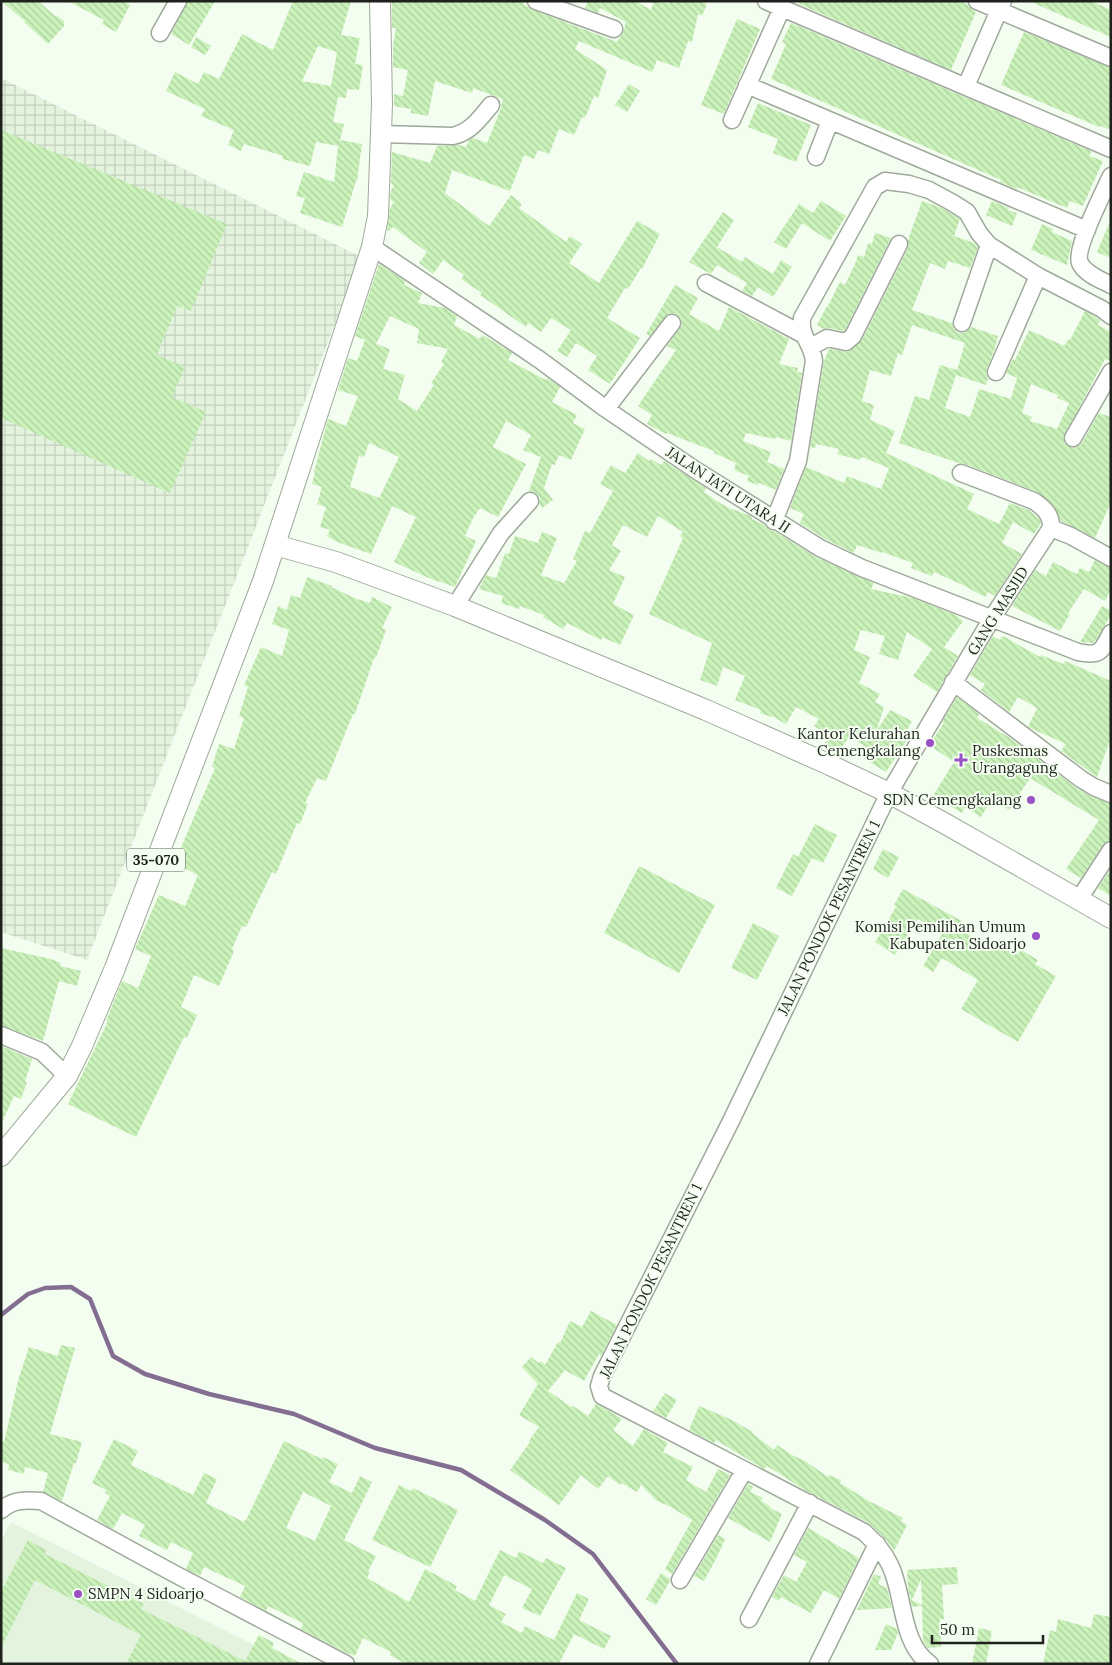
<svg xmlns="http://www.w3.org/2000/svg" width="1112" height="1665" font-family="Lora,serif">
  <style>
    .built { fill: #e4f3de }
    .industrial { fill: url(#industrial-grid) }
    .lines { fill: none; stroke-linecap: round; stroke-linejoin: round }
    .stream { stroke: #836e92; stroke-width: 4.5 }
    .building { fill: url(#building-back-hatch); fill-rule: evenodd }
    .minor-casing { stroke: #9fa99b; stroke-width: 19 }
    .major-casing { stroke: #9fa99b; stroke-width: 22 }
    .minor { stroke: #fff; stroke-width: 16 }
    .major { stroke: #fff; stroke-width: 20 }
    .poi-dot { fill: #9951c5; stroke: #f4fef0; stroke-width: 2 }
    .labels { text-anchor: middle; stroke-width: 4; stroke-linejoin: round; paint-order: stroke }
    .shield { fill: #f4fef0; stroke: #5e635c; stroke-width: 1 }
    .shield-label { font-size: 14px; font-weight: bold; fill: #1e211c }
    .street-label { font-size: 15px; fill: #1e211c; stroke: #f4fef0 }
    .poi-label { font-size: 15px; fill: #1e211c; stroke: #f4fef0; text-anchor: end }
  </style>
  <defs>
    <pattern id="industrial-grid" width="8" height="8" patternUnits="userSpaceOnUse" patternTransform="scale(1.25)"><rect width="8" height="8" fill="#e4f3de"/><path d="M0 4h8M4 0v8" fill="none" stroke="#c3d0be"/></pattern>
    <pattern id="building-back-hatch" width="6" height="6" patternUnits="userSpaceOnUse" patternTransform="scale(1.25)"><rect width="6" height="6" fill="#caf2ba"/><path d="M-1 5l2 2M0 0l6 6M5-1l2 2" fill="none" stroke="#adcf9f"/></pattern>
  </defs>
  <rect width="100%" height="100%" fill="#f4fef0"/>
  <!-- built -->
  <path class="built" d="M11,1522L260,1648L253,1664H1V1541Z"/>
  <!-- industrial -->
  <path class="industrial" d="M1,78L361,257L87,960L1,932Z"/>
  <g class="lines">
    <!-- stream -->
    <path class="stream" d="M1,1315L28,1294L45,1288L71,1287L90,1299L113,1356L145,1374L209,1394L294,1414L375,1448L461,1470L545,1520L593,1554L677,1664"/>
  </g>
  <!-- building -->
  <path class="building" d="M1,1H38L55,16L56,15L64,21V26L48,44L24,22L25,21Z
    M68,1H123L130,5L116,32L102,24L104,20Z
    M188,1H215L189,45L171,34Z
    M293,1H351L341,35L360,38L355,64L363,65L359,90L347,89L346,98L338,97L333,122L344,124L340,140L362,144L357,181H356L342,227L300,213L305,198L296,196L304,172L334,182L338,146L316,142L310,166L282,159L283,156L244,144L241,151L228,145L234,130L201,116L205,109L166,91L175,72L198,84L204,72L219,79L242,34L273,50ZM318,46L337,52L331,86L302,81Z
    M392,1H524L523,4L533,10L617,42L623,33L626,22L600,8L598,13L585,8L588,1H635L651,10L654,1L669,4L670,1H701L707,4L702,16L698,14L692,42L688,41L679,68L657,60L652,72L579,41L575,49L607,70L598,98L594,96L585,118L582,117L574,135L559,129L549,154L538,150L534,159L524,155L510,191L452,170L445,193L489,226L511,195L522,204L519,208L566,242L570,236L582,244L569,263L599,283L637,221L660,234L642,269L641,268L628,289L625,288L607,318L640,338L610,384L588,370L597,356L576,343L567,357L557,351L571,330L551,318L541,332L528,323L526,327L480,295L482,293L461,279L464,275L443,260L433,274L419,263L427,252L393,227L389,231L387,230L390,208L394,202L390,199L391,190L394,186L391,183L392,152L430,163L437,146L459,145L466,147L469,140L473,138L487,143L500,111L503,99L473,88L472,93L435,81L428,116L411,113V109L394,106V94L403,96L408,70L393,67V45L396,28H392Z
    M800,1H959L968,5L976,12L951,70L799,4Z
    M1029,1H1091L1111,10V37Z
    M737,19L760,29L724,114L701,105Z
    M791,23L1091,151L1090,156L1103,161L1083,206L1070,201L1067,208L1017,187V189L1000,182L1001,180L771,79L786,44L782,42Z
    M1024,32L1111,68V130L1100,126L1099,127L1001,85Z
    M196,37L211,46L205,55L191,47Z
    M629,84L640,91L627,112L615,105Z
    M758,103L811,125L796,162L773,153L778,139L748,127Z
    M1,130L227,224L191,311L177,306L157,355L185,367L172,397L206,412L170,493L1,418Z
    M821,201L846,216L830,241L802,223L786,249L774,242L799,204L813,213Z
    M922,201L942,208L960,219L954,236L974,243L978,247L970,268L948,261L945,269L930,263L912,310L952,323L954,329L959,333H964L971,327L998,336L994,351L987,368L986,374L988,378L986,385L956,375L945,408L970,417L979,389L1011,399L1017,378L1006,373L1013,359L1015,360L1029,330L1064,346L1068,340H1070L1085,311L1100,320L1098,325L1111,332V361L1105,359L1063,438L1064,443L1068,446L1073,448L1078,447L1082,443L1099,413L1111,417V502L1095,538L1061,521L1054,506L1038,492L965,464L959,463L899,443L915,396L929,400L940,365L957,370L965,343L912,325L902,355L898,353L891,376L870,370L862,401L874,405L870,420L895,431L886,453L974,494L967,509L999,524L1010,503L1029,510L1040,520L1041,523L1034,534L1013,522L1002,543L1022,554L995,596L988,592L985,597L963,585L934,572L932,576L911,568L913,563L882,552V553L857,545L854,553L825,539L800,523L804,514L790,508L806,467L844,483L847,476L881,489L889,468L862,457L860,460L837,454L839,449L816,444L815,448L810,447L824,361L829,349L848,352L862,340L908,248V240ZM1031,384L1058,395L1057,398L1069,403L1057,429L1030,421L1032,417L1022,413Z
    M992,201L1009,208L1008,210L1017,213L1012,226L986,215Z
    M723,212L734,220L717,247L742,262L745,257L773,274L781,260L792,267L773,297L758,287L752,296L742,291L747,283L717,265L711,274L689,262Z
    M1111,219V258L1097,252Z
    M1042,224L1053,229L1052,232L1072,241L1067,265L1031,250Z
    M875,233L891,238L845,330L843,331L829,328L824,329L817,325L827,306H828L840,282L845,285L855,264L858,255L864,257L868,243L872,244Z
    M379,264L405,281L404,285L422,293L418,303L445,308L457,316L454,325L480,339L482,335L498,344L512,353L508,360L546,380L547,378L560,387L552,402L577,415L573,423L585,429L571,460L559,455L555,465L552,464L544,488L553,500L542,508L539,504L540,498L537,494L529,491L541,457L523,450L531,435L506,421L493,447L526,464L498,517L480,508L473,518L465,536L476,541L455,587L441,582L433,580L394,562L416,517L392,506L371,554L337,542L327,536L330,530L320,527L326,507L317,504L322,487L312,484L315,472H314L328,419L346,426L358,396L338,390L348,358L357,361L365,340L355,336ZM390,316L419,329L417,343L448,349L441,362L444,364L431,383L434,385L417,411L398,399L405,375L383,369L390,349L376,344ZM369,443L399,457L379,498L350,487L359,456L364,457Z
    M675,285L698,298L689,314L719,331L729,307L789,339L779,364L798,368L797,372L802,373L791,441L776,437L775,439L746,433L743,441L771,452L767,462L784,469L776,490L759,483L758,485L747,481L749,476L734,470L736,463L714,453V451L667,433L666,434L647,424L652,415L638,406L676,350L667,346L682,325L681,319L678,315L673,313L668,314L650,336L646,334Z
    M638,453L649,461L651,459L661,465L664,461L706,488L704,492L713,498V499L729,508L751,516L752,519L763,524L770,530L774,531L816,557L874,583L871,589L913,598L956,615L963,621L944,647L958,656L937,692L913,676L932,649L907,632L898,660L879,654L885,636L861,630L854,650L870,657L859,683L880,694L875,702L884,707L876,732L890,710L912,721L906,732L910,735L886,772L863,758L868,748L849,737L838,753L824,744L830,736L814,726L819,719L796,707L786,724L772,716V717L760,713L761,710L735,700L745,676L723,667L717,686L700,680L712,643L649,614L683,538L680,536L683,532L658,516L647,537L623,525L612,545L621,551L609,570L625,577L613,604L634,615L620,645L602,637L601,640L567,623L563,629L543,617L544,615L520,606L519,609L501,603L503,596L479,589L486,575L496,578L505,553L509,554L515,536L538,543L542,532L557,538L541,575L564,583L577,561L573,559L585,531L590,533L613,491L600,484L611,465L625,473Z
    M1095,560L1111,568V589L1105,601L1084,589L1068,613L1070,614L1060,631L1012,606L1035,570L1046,576L1053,562L1077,574L1080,568L1089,572Z
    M307,577L332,586L331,587L357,599L370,603L372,597L392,607L382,628L386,630L376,658H374L355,714H353L326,781L317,778L305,803L308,804L300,824L297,823L276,874L272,872L246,927L242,926L232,949L234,951L219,986L194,975L181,1007L197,1015L187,1038L184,1037L136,1137L68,1104L108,1021H106L122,981L138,988L151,956L135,949L159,895L185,906L198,875L170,861L176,848L180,850L200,803L215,768L212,767L219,744L234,749L244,718L239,716L248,687L244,685L261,647L282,656L289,630L272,624L278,606L287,610L291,595L300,598Z
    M1102,606L1111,611V614L1097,639L1093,643L1080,642Z
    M993,636L1000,640L1003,636L1040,657L1041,655L1063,664L1065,661L1111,681V737L1097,777L1061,751L1066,744L1028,727L1037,708L1018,697L1009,712L981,690L985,684L970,675Z
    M957,697L979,714L977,718L1010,738L1075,787L1090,796L1111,804V840L1103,845L1081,878L1066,869L1099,820L1030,778L1009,810L995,801L992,805L989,804L981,817L965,807L962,813L933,796L954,762L929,745L944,723L942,722Z
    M815,824L837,835L823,863L812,858L792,896L776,888L793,854L798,857Z
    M883,849L899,857L888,878L873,869Z
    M639,866L715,905L679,973L604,933Z
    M1111,869V896L1098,888Z
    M903,889L962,921L958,928L995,950L999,943L1018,954L1021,950L1038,960L1035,964L1056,976L1018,1042L961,1009L978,980L942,958L933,972L923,966L942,934V932L918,919L895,955L875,942L896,907L894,905Z
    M753,923L779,936L757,980L731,968Z
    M1,948L51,959L61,963L60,966L81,971L77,986L59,981L43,1041L1,1025Z
    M1,1046L32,1059L25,1082H27L21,1099L14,1096L1,1125Z
    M591,1311L617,1325L601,1356L599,1354L584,1381L565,1370L548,1391L571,1407L573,1406L588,1416L596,1404L616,1415L622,1419L613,1430L633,1446L644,1429L668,1443L663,1452L693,1467L686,1480L706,1492L718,1469L730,1475L672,1574L665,1569L692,1520L671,1507L657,1501L641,1485L637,1492L621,1483L620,1485L608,1476L598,1489L581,1475L559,1505L510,1470L530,1442L529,1441L539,1427L519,1415L538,1384L522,1367L531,1357L539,1363L541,1361L545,1365L558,1342L560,1343L570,1321L582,1327Z
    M61,1345L75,1348L50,1434L82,1442L76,1463H74L62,1501L43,1492L48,1473L25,1467L24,1474L8,1470L9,1464L1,1462V1442H4L18,1381L29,1347L58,1356Z
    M665,1393L677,1400L666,1418L653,1411Z
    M699,1406L730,1419L753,1432L752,1433L774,1450L777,1445L792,1455L805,1461L828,1477L829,1475L841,1480L840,1483L867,1500L903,1518L901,1521L907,1525L894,1551L885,1538L869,1523L805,1490L767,1466L764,1469L716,1440L714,1443L689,1430Z
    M114,1439L138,1451L131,1465L193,1495L204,1473L217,1479L206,1503L244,1522L245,1520H246L284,1441L322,1459L323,1457L338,1464L329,1482L352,1493L360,1476L372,1482L344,1540L376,1556L368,1571L370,1572L367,1578L409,1602L425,1569L457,1586L455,1590L475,1601L500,1550L516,1558L519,1551L543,1563L546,1558L566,1568L540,1616L522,1608L532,1589L504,1575L489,1605L506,1614L501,1622L522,1633L525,1626L554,1640L577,1593L589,1599L579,1620L611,1636L604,1649L574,1634L559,1664H406L390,1655L391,1652L363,1638L355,1656L345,1652L301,1629L303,1623L268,1606L266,1611L240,1597L245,1586L204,1567L200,1576L186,1569L193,1553L171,1542L167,1550L139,1536L145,1525L122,1513L113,1529L97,1520L110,1496L105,1493L106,1490L92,1483ZM303,1492L331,1506L315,1541L286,1528Z
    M748,1484L753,1487L750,1492L763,1498L761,1501L771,1507L770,1508L782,1514L770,1542L728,1518Z
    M399,1485L411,1491L413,1488L458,1510L430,1567L372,1540Z
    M808,1528L859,1558L839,1599L824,1590L811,1613L781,1597L779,1601L772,1597L784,1575L796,1582L807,1562L794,1555Z
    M718,1535L725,1539L717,1557L704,1581L694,1576Z
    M28,1540L46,1550L45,1554L144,1604L141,1609L245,1661L259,1635L274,1643L272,1648L302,1664H126L141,1635L35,1580L1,1648V1592Z
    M957,1567L958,1584L942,1585L944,1619H940L941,1647L928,1648L923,1641L922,1606L912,1607L908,1587L907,1570ZM921,1579L922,1601V1605L912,1600Z
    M661,1573L670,1579V1581L656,1605L646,1599Z
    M874,1574L881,1577L878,1584L887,1588L892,1608L857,1610Z
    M1094,1614L1111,1617V1664H1043L1050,1630L1056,1632L1058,1619L1091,1628Z
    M886,1624L897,1629L898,1633L891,1650H875Z
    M979,1628L992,1631L986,1664H972Z"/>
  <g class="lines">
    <defs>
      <path id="minor" d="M536,1L614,29
        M977,1L1111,58
        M782,8L1111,149
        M160,33L178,1
        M747,85L1087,230
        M966,86L1003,1
        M732,120L782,8L766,1
        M381,134L453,136C471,132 480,118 491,105
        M816,157L830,121
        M1111,176C1104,191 1074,250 1080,263C1085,274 1101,280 1111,285
        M372,247L540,360L606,409L694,469L820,548L862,568L1078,652C1100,657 1102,651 1111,633
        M706,283L802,334
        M962,323L989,245
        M811,347L827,338L846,342L853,336L899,244
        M996,372L1038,276
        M606,409L672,323
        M1073,438L1111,372
        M774,521L798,461L814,361C812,342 800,338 802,318L875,187L885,181L909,184L929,190L953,203L967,212L979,233L989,245L1038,276L1102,309L1111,316
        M1051,528L1071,536L1111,558
        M455,606L501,533L530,501
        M953,682L1081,779L1094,787L1111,794
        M1079,899L1111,850
        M1,1035L42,1052L67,1076
        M1,1510C13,1499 26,1500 41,1501L173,1573L346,1664
        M680,1580L744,1471
        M749,1619L810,1503
        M818,1664L877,1544
        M930,1664C900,1643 905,1596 890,1565C884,1552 875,1542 864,1532L602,1396L599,1386L602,1376L730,1123L889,793L992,618L1051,528C1052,515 1044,508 1034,501L961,473"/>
      <path id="major" d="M275,545L336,562L455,606L706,710L830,765L889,793L944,823L1111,918
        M1,1156L67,1076L82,1046L115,968L263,581L372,247L378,216L382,104L380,1"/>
    </defs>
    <!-- minor casing -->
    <use href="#minor" class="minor-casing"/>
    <!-- major casing -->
    <use href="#major" class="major-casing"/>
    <!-- minor -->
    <use href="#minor" class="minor"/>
    <!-- major -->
    <use href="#major" class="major"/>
  </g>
  <!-- markers -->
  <g class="poi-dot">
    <circle cx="930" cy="743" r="5"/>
    <path d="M958.5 752.5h5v5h5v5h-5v5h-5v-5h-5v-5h5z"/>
    <circle cx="1031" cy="800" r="5"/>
    <circle cx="1036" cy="936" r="5"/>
    <circle cx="78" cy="1594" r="5"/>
  </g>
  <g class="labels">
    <!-- shield labels -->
    <rect class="shield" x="127" y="848.5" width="58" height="23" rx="4"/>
    <g class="shield-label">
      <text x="156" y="865">35-070</text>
    </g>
    <!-- street labels -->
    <g class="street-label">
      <text transform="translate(728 490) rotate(33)" y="5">JALAN JATI UTARA II</text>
      <text transform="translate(998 611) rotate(-58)" y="5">GANG MASJID</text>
      <text transform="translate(829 918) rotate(-64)" y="5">JALAN PONDOK PESANTREN 1</text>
      <text transform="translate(651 1281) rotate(-64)" y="5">JALAN PONDOK PESANTREN 1</text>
    </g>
    <!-- poi labels -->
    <g class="poi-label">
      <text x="920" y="739">Kantor Kelurahan<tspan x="920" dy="17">Cemengkalang</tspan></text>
      <text x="972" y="756" text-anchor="start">Puskesmas<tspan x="972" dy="17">Urangagung</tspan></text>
      <text x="1021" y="805">SDN Cemengkalang</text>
      <text x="1026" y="932">Komisi Pemilihan Umum<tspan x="1026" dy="17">Kabupaten Sidoarjo</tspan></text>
      <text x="88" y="1599" text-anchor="start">SMPN 4 Sidoarjo</text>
    </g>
  </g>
  <!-- border -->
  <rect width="1112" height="1665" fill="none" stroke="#1e211c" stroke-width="5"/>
  <!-- scale -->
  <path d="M932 1635v8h111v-8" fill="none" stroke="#1e211c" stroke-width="2.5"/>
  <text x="940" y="1635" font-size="15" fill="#1e211c" stroke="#f4fef0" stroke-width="4" paint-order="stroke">50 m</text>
</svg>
